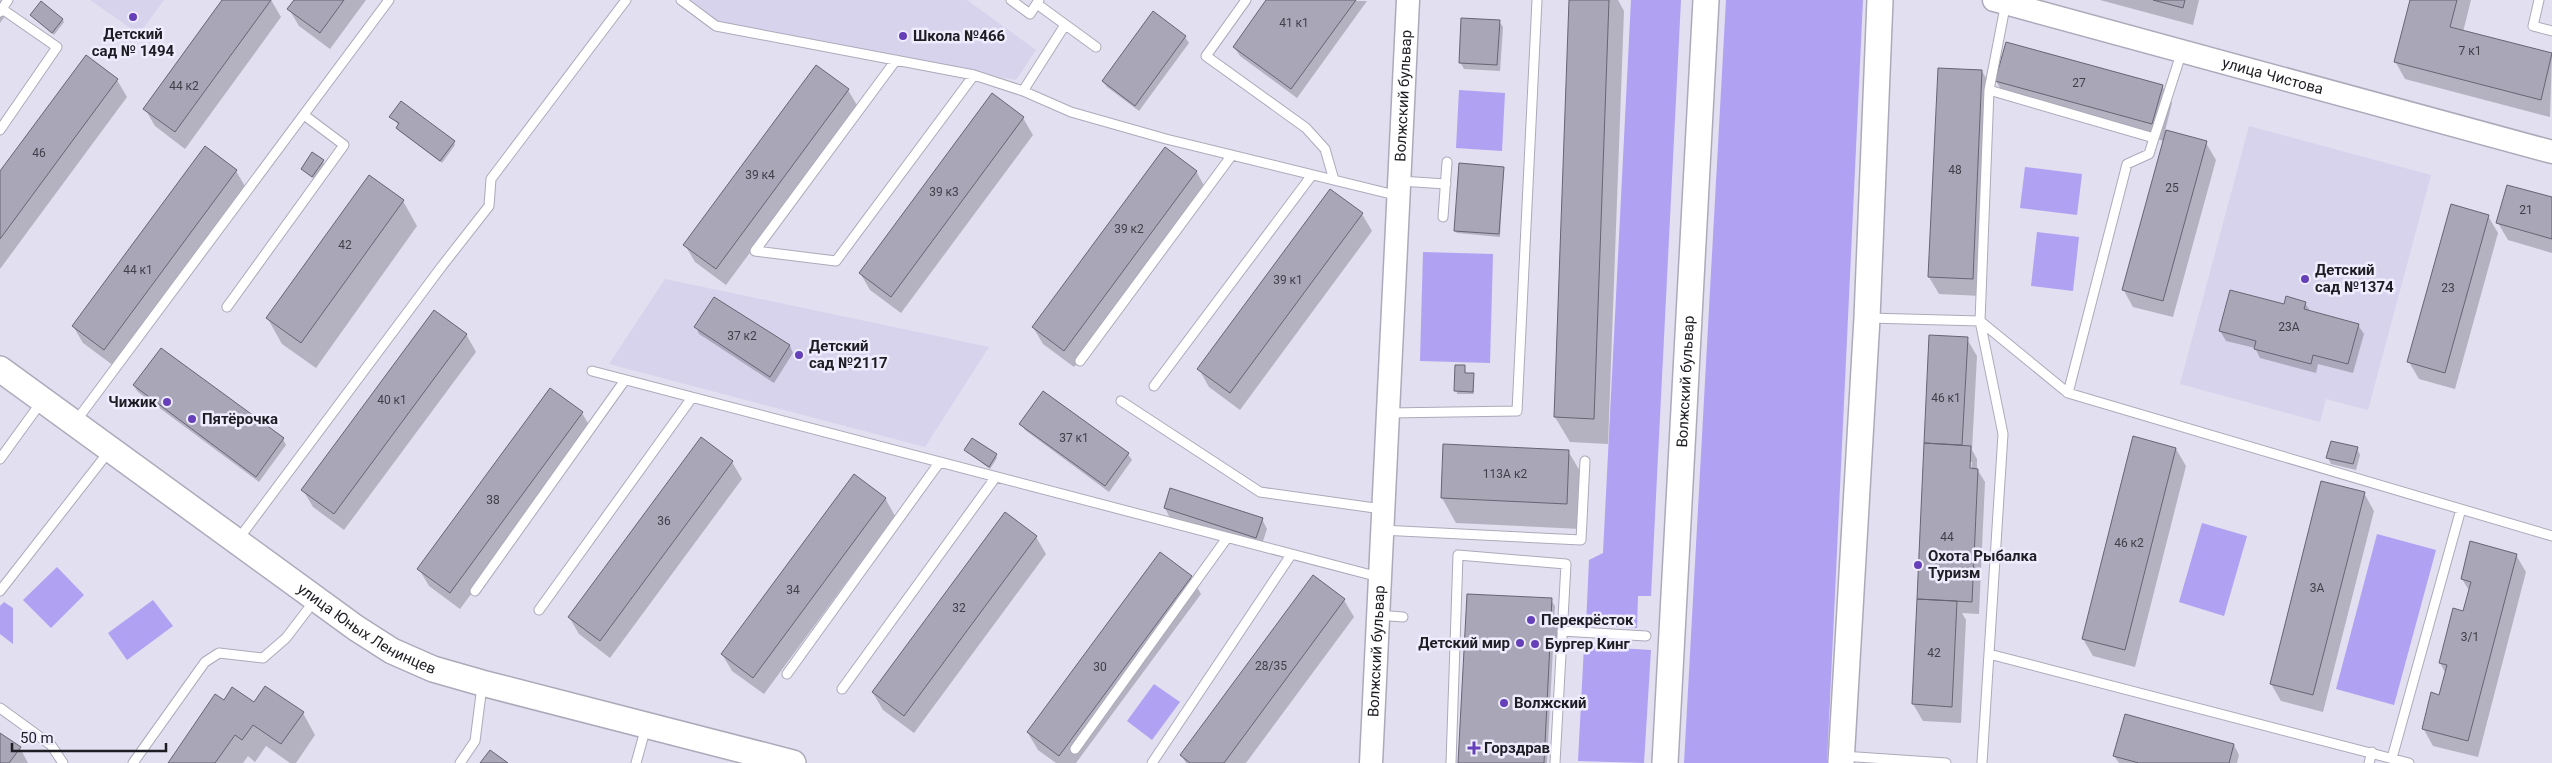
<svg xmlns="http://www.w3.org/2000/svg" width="2552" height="763" font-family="Roboto,sans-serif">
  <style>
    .built { fill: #d7d3ec }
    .green { fill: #b0a1f3 }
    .shadow { fill: #0003; fill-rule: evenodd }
    .building { fill: #a8a6b7; stroke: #676473 }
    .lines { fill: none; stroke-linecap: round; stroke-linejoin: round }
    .service-casing { stroke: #acaaba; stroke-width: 11 }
    .tertiary-casing { stroke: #acaaba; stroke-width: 25 }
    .secondary-casing { stroke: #acaaba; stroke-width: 28 }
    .service { stroke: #fff; stroke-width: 9 }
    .tertiary { stroke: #fff; stroke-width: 22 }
    .secondary { stroke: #fff; stroke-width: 25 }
    .poi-dot { fill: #6540b9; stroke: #eeecfd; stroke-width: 2 }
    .labels { text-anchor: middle; stroke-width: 5; stroke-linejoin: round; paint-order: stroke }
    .number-label { font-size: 12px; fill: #403f48 }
    .poi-label { font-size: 15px; font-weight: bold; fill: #1e1d23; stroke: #eeecfd; text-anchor: start }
    .street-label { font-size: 15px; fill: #1e1d23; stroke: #eeecfd }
  </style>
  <rect width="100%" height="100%" fill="#e1dff0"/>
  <!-- built -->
  <path class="built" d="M90,0H164L139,34Z
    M686,0H967L1036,50L1016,80L718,23Z
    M2249,126L2431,175L2368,410L2326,399L2320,422L2180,384Z
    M665,279L989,347L925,447L609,364Z"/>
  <!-- green -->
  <path class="green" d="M1631,0H1681L1651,596H1638L1637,628L1586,625L1589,560L1603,553Z
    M1726,0H1863L1827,763H1684Z
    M1459,90L1505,93L1502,151L1456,148Z
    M2025,167L2082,174L2077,215L2020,208Z
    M2037,232L2079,237L2073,291L2031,286Z
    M1423,252L1493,254L1490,363L1420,361Z
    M2202,523L2247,536L2224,616L2179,602Z
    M2377,534L2436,550L2394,705L2336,689Z
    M57,567L84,595L51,628L23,600Z
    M153,600L173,626L127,660L108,633Z
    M4,602L13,608V644L0,634V606Z
    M1584,646L1651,650L1644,763L1578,761Z
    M1154,684L1180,702L1152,740L1127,721Z"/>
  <!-- shadow -->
  <path class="shadow" d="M0,0L8,12L0,23Z
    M224,0H271L281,17L185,149L155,126L145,109Z
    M295,0H366L330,49L299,26L289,9Z
    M1268,0L1367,1L1297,98L1240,56L1234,47Z
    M1571,0H1618L1624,11L1608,444L1570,442L1555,417Z
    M2100,0H2199L2193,25Z
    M2411,0H2471L2463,32L2552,55L2550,117L2405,79L2395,61Z
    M31,15L62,19L64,22L54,35Z
    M1499,21L1503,27L1500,71L1464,69L1460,62Z
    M1185,37L1189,43L1139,111L1107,87L1103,81Z
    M1982,71L1992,89L1982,296L1939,294L1929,277Z
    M117,80L127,97L0,269V173Z
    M1996,81L2162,86L2172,103L2165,131L2206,143L2216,160L2173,317L2133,307L2123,289L2164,141L2006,98Z
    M848,90L858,107L726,285L695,262L685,245Z
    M390,117L454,142L455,145L442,163L399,131L397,128L399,125Z
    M1023,118L1033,135L901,313L870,290L860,273Z
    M323,161L324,164L314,179L303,169Z
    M1503,168L1500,237L1457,233L1455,231Z
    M236,171L246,188L114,366L83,343L73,326Z
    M1196,171L1206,189L1074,367L1043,344L1033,327Z
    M2552,198V253L2508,240L2498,223Z
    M403,201L417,226L316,368L282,344L268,319Z
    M1362,214L1372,231L1240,410L1209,387L1199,369Z
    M2488,216L2498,233L2455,389L2419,379L2409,362Z
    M714,299L790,346L793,353L774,383L699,334L696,327Z
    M2305,303L2311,312L2358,325L2364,334L2353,373L2318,364L2316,373L2260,358L2255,348L2226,341L2220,331L2285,306Z
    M466,334L476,352L344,530L313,507L303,490Z
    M1931,336L1967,339L1977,356L1972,450L1977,459V469L1985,482L1979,614L1962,613L1966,620L1961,723L1923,721L1913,704ZM1969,462H1972L1971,475Z
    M1456,366H1464L1466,374L1473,375L1474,394H1457Z
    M134,386L283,439L286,445L259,482L138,392Z
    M1044,392L1128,454L1132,460L1109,492L1025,430L1021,424Z
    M582,413L592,430L460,609L429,586L419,569Z
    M2357,448L2360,455L2356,470L2331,464L2328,458Z
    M2176,449L2186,466L2135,667L2093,656L2083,639Z
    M965,450L996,455L997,458L990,469Z
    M1568,451L1583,476L1581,529L1456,523L1442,498Z
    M732,462L742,479L610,658L579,634L569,617Z
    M2364,493L2374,511L2323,712L2281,701L2271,684Z
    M885,498L895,516L764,694L732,671L722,654Z
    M1165,508L1262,519L1267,529L1261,547L1170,518Z
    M1036,537L1046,554L914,733L883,710L873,693Z
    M2516,555L2526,572L2478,757L2433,746L2423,728L2440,696L2446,674L2440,663L2464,612L2470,592L2462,579Z
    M1191,577L1201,594L1076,763H1056L1038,750L1028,733Z
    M1344,600L1354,617L1246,763H1186L1181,755Z
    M1551,600L1555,606L1554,619L1561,649H1553L1547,763H1460Z
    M224,702L254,704L303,713L315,735L296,763H290L266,746L255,762L248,756L243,763H170Z
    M2125,716L2234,745L2239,755L2237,763H2119L2114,756Z
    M0,734L20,748L28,763H0Z"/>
  <!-- building -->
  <path class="building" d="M222,0H271L175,132L143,109Z
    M294,0H344L320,33L287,9Z
    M1266,0H1356L1291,89L1233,47Z
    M1569,0H1609L1594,419L1554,417Z
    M2153,0H2185L2183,8Z
    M2410,0H2457L2450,27L2552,53L2541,100L2394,62Z
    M41,1L63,19L52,33L30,15Z
    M1153,11L1186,36L1135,106L1102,81Z
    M1461,18L1500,20L1497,65L1459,63Z
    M2006,42L2163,85L2152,124L1995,81Z
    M86,55L118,79L0,239V171Z
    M816,65L849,89L716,269L683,245Z
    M1938,68L1982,70L1973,279L1928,277Z
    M992,93L1024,117L891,297L859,273Z
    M401,101L455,141L440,161L396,128L399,123L389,117Z
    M2166,130L2207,141L2163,301L2122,290Z
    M205,146L237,170L104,350L72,326Z
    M1165,147L1197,171L1064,351L1032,327Z
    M312,152L324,160L312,177L301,169Z
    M1459,163L1504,167L1499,234L1454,231Z
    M369,175L404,200L301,343L266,318Z
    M2507,185L2552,197V239L2496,223Z
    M1330,189L1363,213L1230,393L1197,369Z
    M2451,204L2489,215L2445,373L2407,362Z
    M2230,290L2284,304L2286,296L2306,302L2304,309L2359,324L2348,364L2313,355L2311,364L2254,349L2256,341L2219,331Z
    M714,297L790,345L770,377L694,327Z
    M434,310L467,334L334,514L301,490Z
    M1929,335L1968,337L1962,445L1924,443Z
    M161,348L284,438L256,477L133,385Z
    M1455,365H1465V373H1474L1473,392L1454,391Z
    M550,388L583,412L450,593L417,569Z
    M1043,391L1129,453L1105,486L1019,424Z
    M2133,436L2176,448L2125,650L2082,639Z
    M701,437L733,461L600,641L568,617Z
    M972,438L997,454L989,467L964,450Z
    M2331,441L2358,447L2353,464L2326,458Z
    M1924,443L1971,446L1970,468L1978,469L1972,602L1917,599Z
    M1443,444L1569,450L1567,504L1441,498Z
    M854,474L886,498L753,678L721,654Z
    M2321,481L2365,492L2313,695L2270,684Z
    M1170,488L1263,518L1256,538L1164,508Z
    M1005,512L1037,536L904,716L872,692Z
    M2470,541L2517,554L2468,741L2422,729L2431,692L2439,695L2447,665L2439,663L2453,608L2463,611L2471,582L2461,579Z
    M1160,552L1192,576L1059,756L1027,732Z
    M1313,575L1345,599L1224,763H1190L1180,755Z
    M1467,594L1552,598L1551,618H1559L1558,643H1550L1544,763H1458Z
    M1917,599L1957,601L1952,707L1912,704Z
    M265,686L304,712L281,744L253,725L242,740L235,735L215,763H168L215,694L224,700L232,687L254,702Z
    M2125,714L2234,744L2229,763H2139L2113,756Z
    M0,733L21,747L9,763H0Z
    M490,750L508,763H480Z"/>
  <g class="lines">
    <defs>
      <path id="service" d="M681,0L716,26L974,75L1023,91L1071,112L1166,139L1399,196
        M1011,0L1030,14L1039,0
        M1246,0L1206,56L1306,128L1325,149L1334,180
        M2539,0L2533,26L2552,31
        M2006,2L1989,90L2154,138L2182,51
        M1037,4L1096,47
        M2,9L8,0
        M0,12L2,9L57,47L0,130
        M896,60L755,251L836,261L974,75
        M1023,91L1065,25
        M2154,138L2149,154L2127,164L2068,393L2552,536
        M1400,181L1446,184
        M1443,217L1447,162
        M227,307L344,145L304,115
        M1869,318L1980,321L2068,393
        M1080,361L1232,155
        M592,371L1379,577
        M1154,386L1312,175
        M1121,401L1260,492L1382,509
        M1389,413L1517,411L1537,0
        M76,421L389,0
        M0,459L42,401
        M1381,530L1581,540L1585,461
        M237,541L442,266L489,206L491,179L626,0
        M0,591L110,450
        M475,591L625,380
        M539,610L691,399
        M1378,615L1403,617
        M1562,631L1646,636
        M1989,654L2409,763
        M787,674L939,463
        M842,689L995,478
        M0,708L51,745L63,763
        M1075,749L1227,538
        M1842,756L1946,763
        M2392,758L2461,509
        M133,763L205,662L219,653L263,658L286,638L315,600
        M460,763L475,741L482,686
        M636,763L646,727
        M1152,763L1291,555
        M1451,763L1458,555L1566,564L1555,763
        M1982,763L2003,434L1980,321L1989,90
        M2369,763L2372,752"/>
      <g id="tertiary">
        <path id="s1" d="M1994,0L2552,152"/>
        <path id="s2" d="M1371,763L1408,0"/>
      </g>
      <g id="secondary">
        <path id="s3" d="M0,369L356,628L392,651L433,669L482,683L793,763"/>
        <path id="s4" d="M1665,763L1706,0"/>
        <path d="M1841,763L1867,318L1880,0"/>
      </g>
    </defs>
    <!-- service casing -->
    <use href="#service" class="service-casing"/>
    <!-- tertiary casing -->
    <use href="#tertiary" class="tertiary-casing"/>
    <!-- secondary casing -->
    <use href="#secondary" class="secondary-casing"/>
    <!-- service -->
    <use href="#service" class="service"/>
    <!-- tertiary -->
    <use href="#tertiary" class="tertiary"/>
    <!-- secondary -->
    <use href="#secondary" class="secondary"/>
  </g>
  <!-- markers -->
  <g class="poi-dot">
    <circle cx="133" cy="17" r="5"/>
    <circle cx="903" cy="36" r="5"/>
    <circle cx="2305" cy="279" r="5"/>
    <circle cx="799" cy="355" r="5"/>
    <circle cx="167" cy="402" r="5"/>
    <circle cx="192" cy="419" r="5"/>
    <circle cx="1918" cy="565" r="5"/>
    <circle cx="1531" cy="620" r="5"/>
    <circle cx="1520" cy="643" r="5"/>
    <circle cx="1535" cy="644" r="5"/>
    <circle cx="1504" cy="703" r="5"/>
    <path d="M1471.5 740.5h5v5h5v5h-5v5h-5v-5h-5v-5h5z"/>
  </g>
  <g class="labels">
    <!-- number labels -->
    <g class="number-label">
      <text x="1294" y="27">41 к1</text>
      <text x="2470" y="55">7 к1</text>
      <text x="2079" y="87">27</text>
      <text x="184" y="90">44 к2</text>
      <text x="39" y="157">46</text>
      <text x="1955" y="174">48</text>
      <text x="760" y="179">39 к4</text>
      <text x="2172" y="192">25</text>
      <text x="944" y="196">39 к3</text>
      <text x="2526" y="214">21</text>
      <text x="1129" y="233">39 к2</text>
      <text x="345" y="249">42</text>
      <text x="138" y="274">44 к1</text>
      <text x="1288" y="284">39 к1</text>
      <text x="2448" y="292">23</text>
      <text x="2289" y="331">23А</text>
      <text x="742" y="340">37 к2</text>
      <text x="1946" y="402">46 к1</text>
      <text x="392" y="404">40 к1</text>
      <text x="1074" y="442">37 к1</text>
      <text x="1505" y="478">113А к2</text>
      <text x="493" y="504">38</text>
      <text x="664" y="525">36</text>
      <text x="1947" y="541">44</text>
      <text x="2129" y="547">46 к2</text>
      <text x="2317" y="592">3А</text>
      <text x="793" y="594">34</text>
      <text x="959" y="612">32</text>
      <text x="2470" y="641">3/1</text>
      <text x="1934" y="657">42</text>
      <text x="1271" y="670">28/35</text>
      <text x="1100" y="671">30</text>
    </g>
    <!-- poi labels -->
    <g class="poi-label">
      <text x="133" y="39" text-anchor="middle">Детский<tspan x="133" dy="17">сад № 1494</tspan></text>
      <text x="913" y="41">Школа №466</text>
      <text x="2315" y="275">Детский<tspan x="2315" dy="17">сад №1374</tspan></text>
      <text x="809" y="351">Детский<tspan x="809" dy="17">сад №2117</tspan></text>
      <text x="157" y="407" text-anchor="end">Чижик</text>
      <text x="202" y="424">Пятёрочка</text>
      <text x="1928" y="561">Охота Рыбалка<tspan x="1928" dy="17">Туризм</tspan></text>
      <text x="1541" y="625">Перекрёсток</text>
      <text x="1510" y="648" text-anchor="end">Детский мир</text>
      <text x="1545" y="649">Бургер Кинг</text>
      <text x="1514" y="708">Волжский</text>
      <text x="1484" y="753">Горздрав</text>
    </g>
    <!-- street labels -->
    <g class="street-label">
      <text dy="5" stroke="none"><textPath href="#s1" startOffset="289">улица Чистова</textPath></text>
      <text dy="5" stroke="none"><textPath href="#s2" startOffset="668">Волжский бульвар</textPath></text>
      <text dy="5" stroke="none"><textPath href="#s4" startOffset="382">Волжский бульвар</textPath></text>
      <text dy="5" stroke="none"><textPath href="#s3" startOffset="450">улица Юных Ленинцев</textPath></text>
      <text dy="5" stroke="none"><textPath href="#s2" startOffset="112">Волжский бульвар</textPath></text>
    </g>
  </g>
  <!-- scale -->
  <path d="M12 743v8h154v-8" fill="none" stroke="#1e1d23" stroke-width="2.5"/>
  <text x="20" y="743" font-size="15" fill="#1e1d23" stroke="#eeecfd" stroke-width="4" paint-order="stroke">50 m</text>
</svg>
